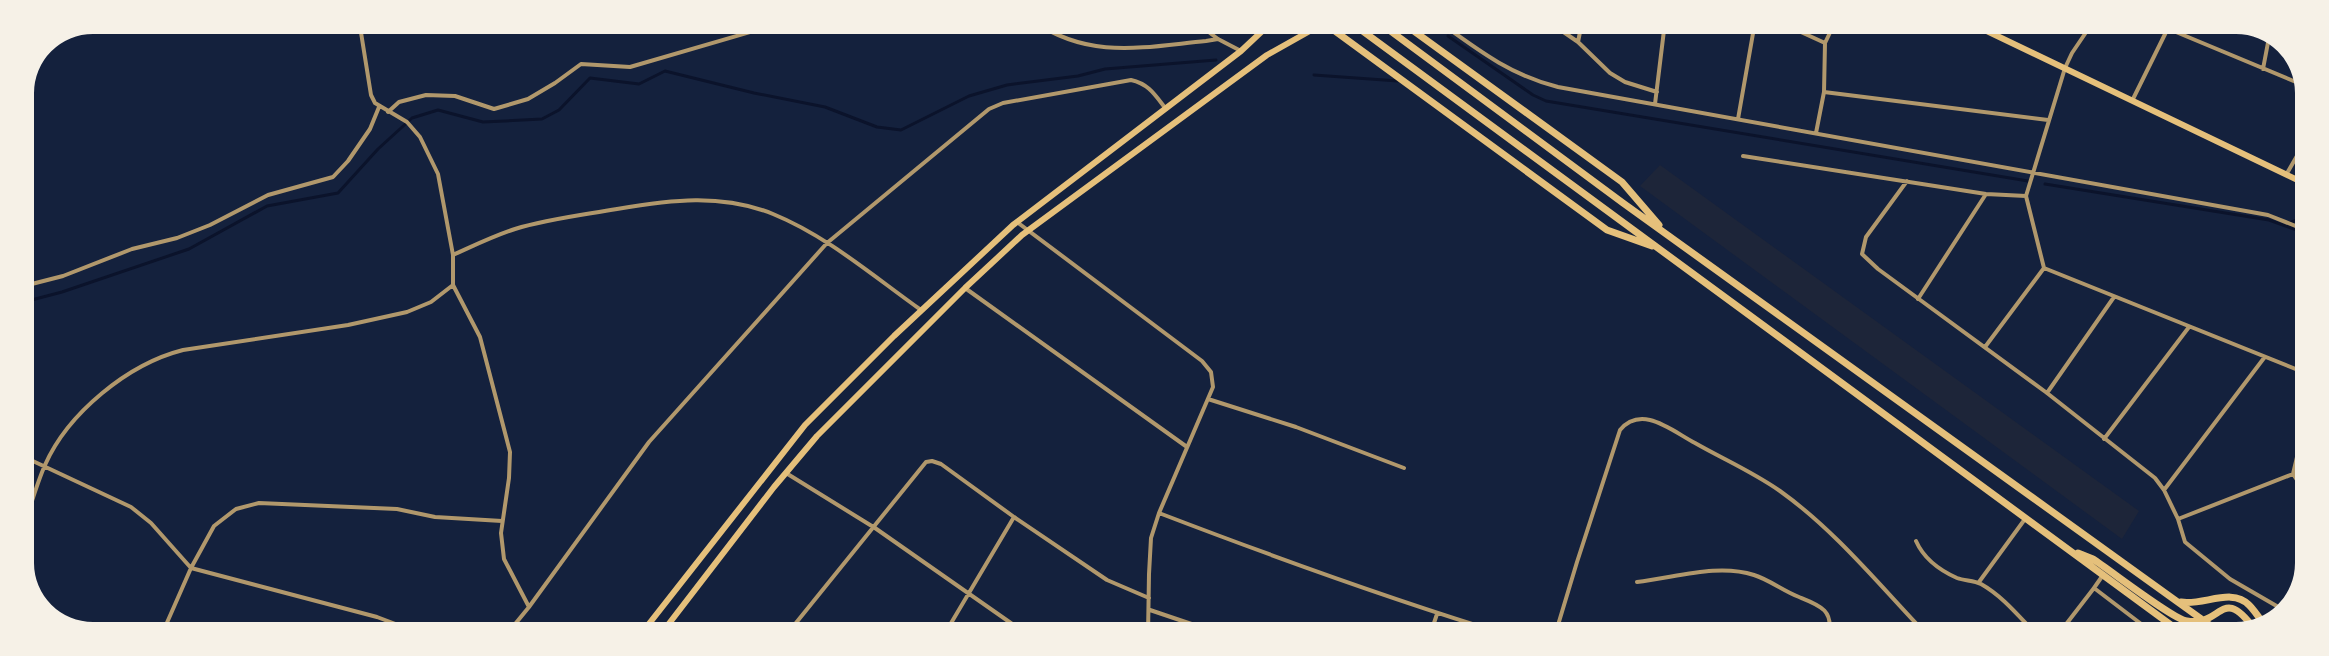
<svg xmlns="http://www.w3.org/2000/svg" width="2329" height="656" font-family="'Archivo Narrow',sans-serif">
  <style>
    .green { fill: #1d2539 }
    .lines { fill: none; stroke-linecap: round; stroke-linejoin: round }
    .stream { stroke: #0b132b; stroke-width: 3 }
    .minor { stroke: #b1986c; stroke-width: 4 }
    .secondary { stroke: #e5c07b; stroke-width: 6 }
    .trunk { stroke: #e5c07b; stroke-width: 7 }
  </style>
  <rect width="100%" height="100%" fill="#14213d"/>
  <!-- green -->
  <path class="green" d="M1660,165L2139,511L2122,539L1640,186Z"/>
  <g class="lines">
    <!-- stream -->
    <path class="stream" d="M1448,36L1533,95L1546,101L2028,181
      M1314,75L1398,81
      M2045,184L2269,220L2308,234
      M2289,223L2308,216
      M20,303L62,292L189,249L267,206L338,193L378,149L412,118L438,110L483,122L542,119L559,110L590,78L639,84L665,71L754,93L825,107L877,127L901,130L969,96L1007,85L1078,76L1105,69L1216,60"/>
    <!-- minor -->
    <path class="minor" d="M359,20L371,95L375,103L407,122L420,137L438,174L453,255V285L480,337L510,452L509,478L501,533L504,559L529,607
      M1033,21C1090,60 1143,47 1206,41L1218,39
      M1194,21L1218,39L1241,51
      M1438,21C1478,50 1510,75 1558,87L2268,215L2308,231
      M1549,22L1578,42L1610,73L1625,82L1657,92
      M1779,22L1825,43
      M2172,22L2176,32L2308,87
      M1578,42L1582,22
      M2263,69L2270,32
      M1824,92L2048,120
      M2132,101L2171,22
      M1655,104L1665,22
      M388,112L399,102L426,95L455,96L494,109L528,99L555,83L581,64L630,67L788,21
      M1738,119L1755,22
      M1816,133L1824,92L1825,43L1835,22
      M1743,156L1986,194L2026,196
      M2286,175L2309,135
      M1907,181L1866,237L1862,254L1878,269L2047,393L2155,478L2164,490L2178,519L2185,542L2230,579L2287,612
      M1017,222L1202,361L1211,372L1213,387L1159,513L1151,538L1149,574L1148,635
      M453,255C473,246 493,236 515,229C548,219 583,215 617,209C670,200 721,193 773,214C827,236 873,276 921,310
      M2044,268L2308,374
      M2044,268L2026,196L2065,68L2072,53L2093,22
      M20,287L63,276L132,249L177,238L210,225L268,195L333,177L348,161L370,129L379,107
      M965,288L1187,447
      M1918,299L1986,194
      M1985,347L2044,268
      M2047,393L2114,297
      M1208,399L1296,427L1404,468
      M2104,439L2189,327
      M20,455L131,507L151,523L191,568L377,617L422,634
      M786,473L875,528L1028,635
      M2164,490L2264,358
      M2307,495L2293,474L2307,415
      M1159,513C1274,557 1390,599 1508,635
      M2178,519L2293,474
      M21,535C29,512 35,488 45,465C68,413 128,364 183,350L348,325L407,312L431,302L453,285
      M1916,541C1924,559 1939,570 1957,578C1965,581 1974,580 1981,584C2004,597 2020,618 2038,636
      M2103,575L2094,588L2157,636
      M1637,582C1675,578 1717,563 1754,575C1770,580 1783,591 1799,597C1819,605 1835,610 1828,636
      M1979,582L2025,519
      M1150,610L1224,635
      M670,622L688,634
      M60,625L84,634
      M162,634L191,568L214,526L236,509L259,503L397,509L435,517L502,521
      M507,634L529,607L649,442L827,243L989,109L1003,103L1131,80C1149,84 1155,95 1166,109
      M787,634L926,462L932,461L941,464L1014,517L1107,580L1149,598
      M944,635L1014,517
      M1430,635L1437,614
      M1555,635L1577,562L1620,430C1642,404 1672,431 1695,443C1723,459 1753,472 1780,491C1836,531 1880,586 1928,636
      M2057,636L2094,588"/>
    <!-- secondary -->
    <path class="secondary" d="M1968,22L2308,185
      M641,634L805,425L894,336L1013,225L1241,51L1273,21
      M661,634L774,487L817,436L965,288L1022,235L1267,55L1324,23"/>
    <!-- trunk -->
    <path class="trunk" d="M1310,21L1324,23L1332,21
      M1349,21L2186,636
      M1377,21L1623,203L2225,636
      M1400,21L1622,182L1659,225
      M1324,23L1607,230L1652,246
      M2078,553L2093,559C2110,570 2174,620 2187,621C2223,627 2221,583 2255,630
      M2181,602C2203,606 2232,587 2249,605C2255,611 2260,619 2265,626
      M2182,633L2201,631L2211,636"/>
  </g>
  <!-- crop -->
  <path d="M0 0H2329V656H0ZM93 34H2236A59 59 0 0 1 2295 93V563A59 59 0 0 1 2236 622H93A59 59 0 0 1 34 563V93A59 59 0 0 1 93 34Z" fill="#f6f1e7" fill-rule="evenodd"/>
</svg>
